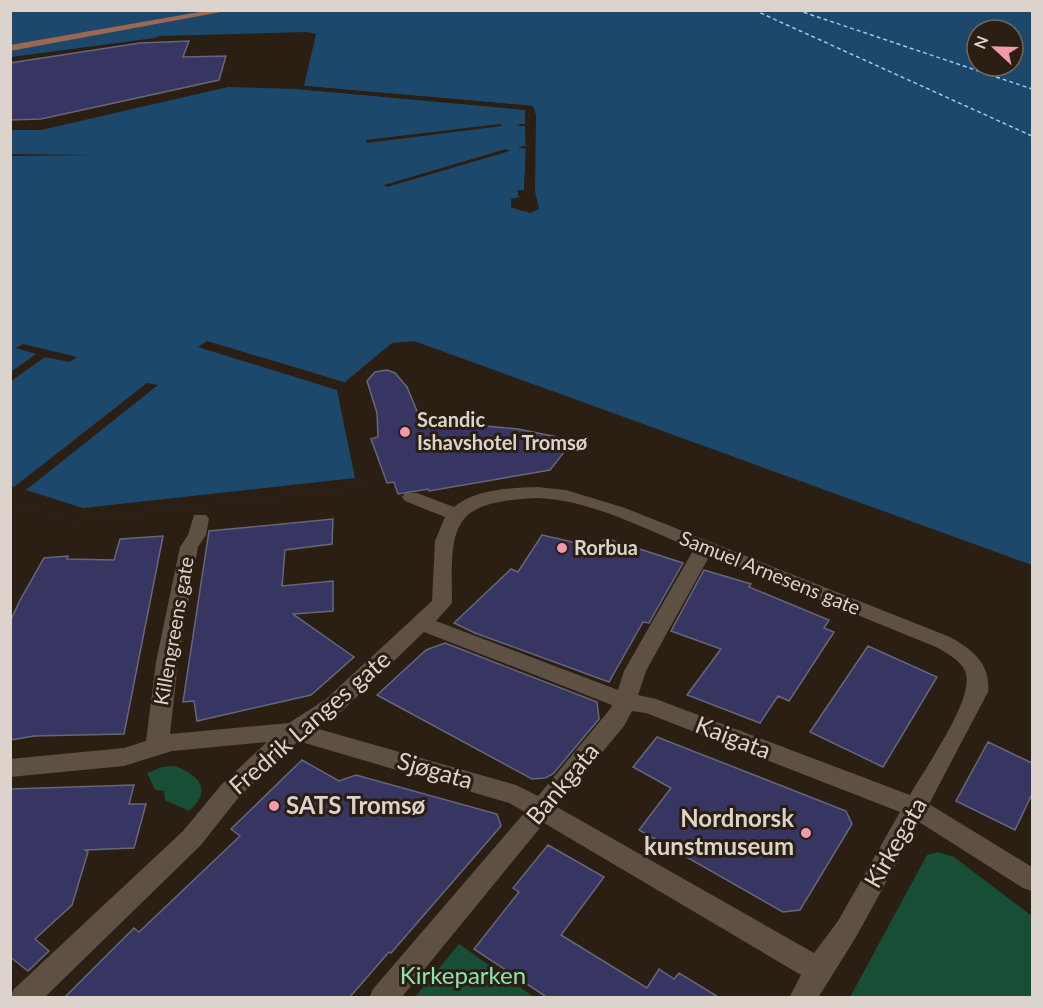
<svg xmlns="http://www.w3.org/2000/svg" width="1043" height="1008" font-family="Lato,sans-serif">
  <style>
    .green { fill: #184e35 }
    .water { fill: #1c486b; fill-rule: evenodd }
    .pier { fill: #2b1e13; fill-rule: evenodd }
    .lines { fill: none; stroke-linecap: round; stroke-linejoin: round }
    .ferry { stroke: #96caf9; stroke-width: 1.5; stroke-dasharray: 4 3; stroke-linecap: butt }
    .building { fill: #373562; stroke: #666779; stroke-width: 1.5 }
    .street { fill: #5f5044; fill-rule: evenodd }
    .primary { fill: #9e6751; fill-rule: evenodd }
    .poi-dot { fill: #f29aad; stroke: #2b1e13; stroke-width: 2 }
    .labels { text-anchor: middle; stroke-width: 6; stroke-linejoin: round; paint-order: stroke }
    .poi-label { font-size: 20px; font-weight: bold; fill: #dcd3cc; stroke: #2b1e13; text-anchor: start }
    .street-label { font-size: 20px; fill: #dcd3cc; stroke: #2b1e13 }
    .near-street-label { font-size: 24px; fill: #dcd3cc; stroke: #2b1e13 }
    .near-poi-label { font-size: 24px; font-weight: bold; fill: #dcd3cc; stroke: #2b1e13; text-anchor: start }
    .near-park-label { font-size: 24px; fill: #8be3b6; stroke: #2b1e13 }
  </style>
  <rect width="100%" height="100%" fill="#2b1e13"/>
  <!-- green -->
  <path class="green" d="M175,766C199,775 213,790 189,811L165,800L164,791L155,790L147,773L162,767Z
    M938,852L954,857L1032,916V997H850L927,855Z
    M459,944L534,997H415Z"/>
  <!-- water -->
  <path class="water" d="M11,11H1032V565L414,341L392,343L346,381L370,485L71,521L11,502V156L94,155L11,154V130H41L228,87L297,89L523,109L526,110L525,124L516,126H525L526,146L519,147L526,149L524,190L518,195L524,196L511,199V207L522,211L538,209L535,192L533,106L304,86L316,34L307,32L159,36L155,38L11,57ZM977,30H1013V66H977Z"/>
  <!-- pier -->
  <path class="pier" d="M304,86L533,106L536,115L535,192L539,209L530,213L511,207V199L523,197L518,196V190H524L526,149L518,147L526,146L525,126L516,124H525V110L297,89ZM528,109H532L533,115L532,192L535,208L530,210L514,204L527,196L521,193L527,190Z
    M500,124L502,126L367,143L366,140Z
    M506,149L510,151L387,187L384,185Z
    M207,341L347,383L370,485L71,521L11,502V486L14,487L147,383L158,385L26,490L83,508L355,478L337,390L198,347Z
    M23,344L77,357L70,362L45,357L11,381V372L36,354L16,348Z"/>
  <g class="lines">
    <!-- ferry -->
    <path class="ferry" d="M754,10L1032,136
      M797,10L1032,89"/>
  </g>
  <!-- building -->
  <path class="building" d="M189,41L183,57L226,56L219,80L41,119L10,120V63L140,43Z
    M387,370L395,373L407,387L424,428L474,425L518,429L557,437L565,451L550,470L429,491L428,489L398,494L394,482L387,483L371,439L378,437L377,413L367,381L375,372Z
    M333,519L332,544L285,550L282,586L333,581V611L293,614L354,657L311,695L197,721L194,701L183,702L209,531Z
    M542,535L598,548L605,538L683,563L649,623L643,622L609,682L475,633L454,623L511,569L518,572Z
    M163,536L124,734L34,736L10,740V622L19,602L44,558L68,556L67,559L114,560L120,539Z
    M704,570L751,584L749,587L829,620L824,628L834,632L789,701L778,696L760,723L687,695L721,649L671,631Z
    M445,643L597,702L599,719L553,774L545,778L532,779L377,695L426,650Z
    M868,646L937,677L883,767L810,732Z
    M657,737L846,811L852,824L800,910L783,912L639,830L671,788L633,767Z
    M988,742L1032,763V794L1015,830L956,801Z
    M302,760L339,781L356,775L497,814L501,826L391,953L389,952L349,998H64L134,928L139,932L240,836L231,829Z
    M134,785L129,804H146L134,848L85,850L88,852L72,905L35,939L49,951L28,971L10,957V789Z
    M548,845L604,877L561,935L647,988L659,969L674,979L679,973L720,998H548L474,949L519,892L513,888Z"/>
  <g class="lines">
    <!-- street -->
    <path class="street" d="M537,487L566,490L625,508L950,637C973,650 991,664 988,692L929,804L1032,867V891L1023,888L919,822L856,937L818,998H789L801,975L544,823L401,998H369L373,989L525,812L509,803L298,741L238,798L201,845L44,998H10L14,989L183,831L222,784L267,742L172,751L124,766L10,777V759L124,748L146,741L156,662L180,547L188,535L194,515H206L209,519L206,535L198,547L178,662L170,734L289,723L326,699L432,601L435,541L445,517L405,501L402,497L405,493H417L454,507C475,489 510,488 537,487ZM537,498C592,500 644,529 694,549L624,671L618,690L436,621L452,603C451,524 450,502 537,498ZM710,555L936,647C946,653 963,661 966,674C973,702 924,769 910,795L656,699L638,695L646,671ZM424,632L612,705L611,708L538,796L516,785L315,728L342,711ZM632,711L646,713L900,812L838,921L814,953L557,807L624,726Z"/>
    <!-- primary -->
    <path class="primary" d="M211,10H232L10,51V45Z"/>
  </g>
  <!-- markers -->
  <g class="poi-dot">
    <circle cx="405" cy="432" r="6"/>
    <circle cx="562" cy="548" r="6"/>
    <circle cx="274" cy="806" r="6"/>
    <circle cx="806" cy="833" r="6"/>
  </g>
  <g class="labels">
    <!-- poi labels -->
    <g class="poi-label">
      <text x="417" y="427">Scandic<tspan x="417" dy="23">Ishavshotel Tromsø</tspan></text>
      <text x="574" y="555">Rorbua</text>
    </g>
    <!-- street labels -->
    <g class="street-label">
      <text transform="translate(770 573) rotate(22)" y="7">Samuel Arnesens gate</text>
      <text transform="translate(174 631) rotate(-80)" y="7">Killengreens gate</text>
    </g>
    <!-- near-street labels -->
    <g class="near-street-label">
      <text transform="translate(310 723) rotate(-41)" y="8">Fredrik Langes gate</text>
      <text transform="translate(733 738) rotate(21)" y="8">Kaigata</text>
      <text transform="translate(435 771) rotate(16)" y="8">Sjøgata</text>
      <text transform="translate(563 784) rotate(-50)" y="8">Bankgata</text>
      <text transform="translate(896 843) rotate(-60)" y="8">Kirkegata</text>
    </g>
    <!-- near-poi labels -->
    <g class="near-poi-label">
      <text x="286" y="814">SATS Tromsø</text>
      <text x="794" y="827" text-anchor="end">Nordnorsk<tspan x="794" dy="28">kunstmuseum</tspan></text>
    </g>
    <!-- near-park labels -->
    <g class="near-park-label">
      <text x="463" y="984">Kirkeparken</text>
    </g>
  </g>
  <!-- border -->
  <rect width="1043" height="1008" fill="none" stroke="#dcd3cc" stroke-width="24"/>
  <!-- north arrow -->
  <g transform="translate(995 48) rotate(292)"><circle r="28" fill="#2b1e13" stroke="#72665d" stroke-width="1.5"/>
  <path d="M0-4.5L10 22L0 15L-10 22Z" fill="#f29aad"/>
  <text y="-9" font-size="16" font-weight="bold" text-anchor="middle" fill="#dcd3cc">N</text>
  </g>
</svg>
